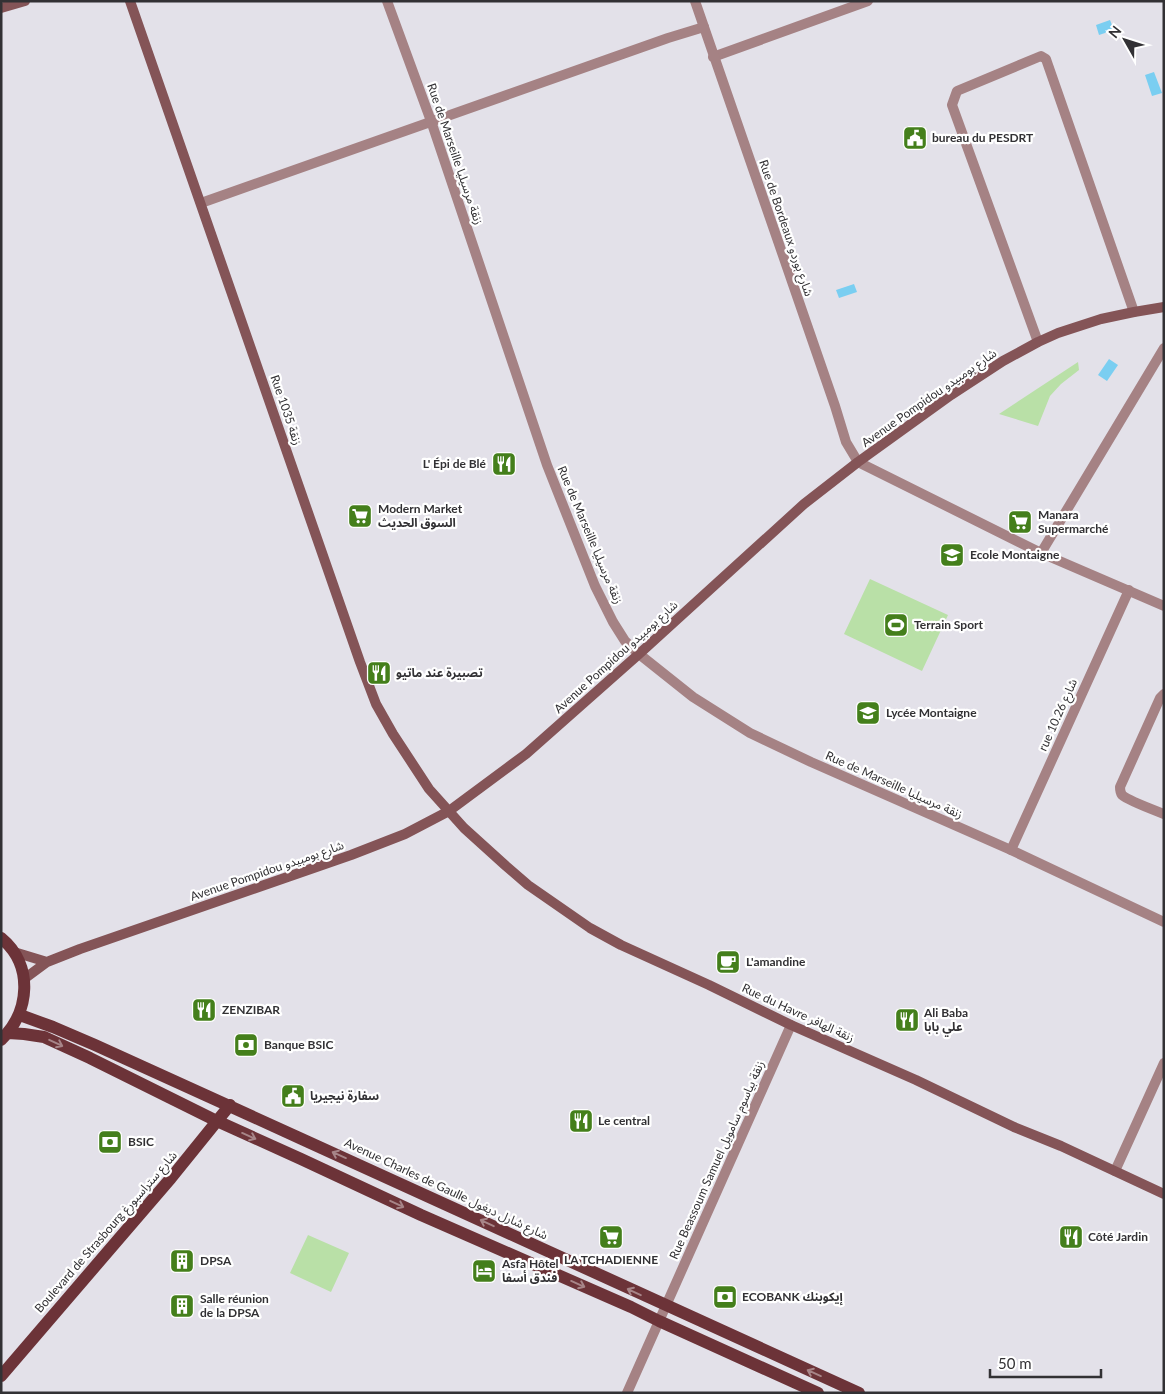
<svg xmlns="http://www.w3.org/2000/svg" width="1165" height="1394" font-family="Lato,'Noto Sans Arabic',sans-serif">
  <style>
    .green { fill: #b9e0a7 }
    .water { fill: #7acef1 }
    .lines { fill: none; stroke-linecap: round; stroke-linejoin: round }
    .minor { stroke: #a58284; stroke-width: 10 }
    .tertiary { stroke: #a58284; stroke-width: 10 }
    .secondary { stroke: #845457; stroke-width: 10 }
    .primary { stroke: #6c3338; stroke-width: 12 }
    .oneway { stroke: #a78588 }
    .labels { text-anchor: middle; stroke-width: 4.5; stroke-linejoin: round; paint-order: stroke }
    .poi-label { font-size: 12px; font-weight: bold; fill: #323134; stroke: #fff; text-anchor: start }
    .street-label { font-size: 12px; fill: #323134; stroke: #fff }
  </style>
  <rect width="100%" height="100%" fill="#e3e1e9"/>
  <!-- green -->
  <path class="green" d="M1078,362L1079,370L1061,384L1050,396L1038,426L999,414Z
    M870,579L948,615L922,671L844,634Z
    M308,1235L349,1253L331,1292L290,1273Z"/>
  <!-- water -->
  <path class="water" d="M1110,20L1114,30L1099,35L1096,25Z
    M1154,72L1162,93L1152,96L1145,75Z
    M854,284L857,292L839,298L836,290Z
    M1109,359L1118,365L1107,381L1098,375Z"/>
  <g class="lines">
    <!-- minor -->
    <path class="minor" d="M713,57L868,1
      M201,203L668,38L704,27
      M1038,342L952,105L957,91L1041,56L1046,59L1047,62L1134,312
      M1041,553L1164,348
      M1164,694L1160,698L1120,787C1120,791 1120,792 1122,795C1129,801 1154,810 1164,814
      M1011,850L1129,590
      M1115,1171L1164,1063"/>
    <!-- tertiary -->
    <path class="tertiary" d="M387,1L431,121L547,465L595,586L613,622L625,641L639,654L693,697L750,733L811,762L1011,850L1164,922
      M695,1L835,406L846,442L858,462L1041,553L1164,606
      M627,1393L791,1025"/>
    <!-- secondary -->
    <path class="secondary" d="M130,1L360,662L376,704L393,734L429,789L464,828L506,866L528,885L590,928L621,945L709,985L791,1025L916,1080L1014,1127L1061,1146L1164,1194
      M1,8L25,1
      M14,952L47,962
      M24,979L47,962L80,949L351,855L405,834L449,811L526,754L639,654L804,504L858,462L951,395L1003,361L1038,342L1058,333L1101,319L1134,312L1164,307"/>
    <!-- primary -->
    <path class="primary" d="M1,938C34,965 30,1012 1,1040
      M20,1015L53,1027L95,1045C350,1160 603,1278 859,1393
      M8,1033L24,1034L44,1037L90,1058L217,1121L301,1159L421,1215L631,1307L659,1321L818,1393
      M1,1376L171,1178L230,1105"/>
  </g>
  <!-- one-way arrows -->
  <defs><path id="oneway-shaft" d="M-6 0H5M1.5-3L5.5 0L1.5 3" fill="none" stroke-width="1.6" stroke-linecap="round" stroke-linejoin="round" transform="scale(1.25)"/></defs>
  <g class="oneway">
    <use href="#oneway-shaft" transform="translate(56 1043) rotate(25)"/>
    <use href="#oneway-shaft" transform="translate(249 1136) rotate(24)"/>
    <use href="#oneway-shaft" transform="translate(339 1155) rotate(-156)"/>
    <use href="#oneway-shaft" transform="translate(397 1204) rotate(25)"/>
    <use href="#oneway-shaft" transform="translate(487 1223) rotate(-155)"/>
    <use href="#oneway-shaft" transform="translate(578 1284) rotate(24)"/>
    <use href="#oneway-shaft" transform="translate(634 1292) rotate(-155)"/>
    <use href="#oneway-shaft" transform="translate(814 1373) rotate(-156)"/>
  </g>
  <!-- icons -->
  <defs>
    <symbol id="civic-square" viewBox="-11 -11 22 22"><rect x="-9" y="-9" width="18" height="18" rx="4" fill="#447f1b" stroke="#fff"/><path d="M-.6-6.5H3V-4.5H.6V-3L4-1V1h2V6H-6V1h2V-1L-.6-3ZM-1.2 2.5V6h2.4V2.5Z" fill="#fff"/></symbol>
    <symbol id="restaurant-square" viewBox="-11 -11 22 22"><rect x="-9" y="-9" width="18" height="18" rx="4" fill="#447f1b" stroke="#fff"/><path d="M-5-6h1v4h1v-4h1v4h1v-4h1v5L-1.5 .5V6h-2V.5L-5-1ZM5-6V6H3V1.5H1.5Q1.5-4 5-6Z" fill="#fff"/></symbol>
    <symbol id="supermarket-square" viewBox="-11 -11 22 22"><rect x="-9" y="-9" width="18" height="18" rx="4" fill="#447f1b" stroke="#fff"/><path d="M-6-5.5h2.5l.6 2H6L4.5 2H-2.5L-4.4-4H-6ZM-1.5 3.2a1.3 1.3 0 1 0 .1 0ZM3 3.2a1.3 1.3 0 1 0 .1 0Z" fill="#fff"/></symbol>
    <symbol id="school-square" viewBox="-11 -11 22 22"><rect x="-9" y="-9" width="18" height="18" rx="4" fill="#447f1b" stroke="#fff"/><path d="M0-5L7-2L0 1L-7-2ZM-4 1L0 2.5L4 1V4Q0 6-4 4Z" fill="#fff"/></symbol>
    <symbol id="stadium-square" viewBox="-11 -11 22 22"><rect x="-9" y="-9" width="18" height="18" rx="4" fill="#447f1b" stroke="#fff"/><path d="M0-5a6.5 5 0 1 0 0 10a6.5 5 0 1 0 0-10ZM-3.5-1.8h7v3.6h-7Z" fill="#fff"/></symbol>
    <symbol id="cafe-square" viewBox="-11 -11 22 22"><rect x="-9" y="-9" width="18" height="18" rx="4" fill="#447f1b" stroke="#fff"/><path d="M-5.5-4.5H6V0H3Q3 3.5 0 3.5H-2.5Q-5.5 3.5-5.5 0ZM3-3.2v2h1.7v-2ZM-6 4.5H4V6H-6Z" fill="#fff"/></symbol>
    <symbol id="bank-square" viewBox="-11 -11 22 22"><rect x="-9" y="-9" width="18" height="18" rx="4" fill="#447f1b" stroke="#fff"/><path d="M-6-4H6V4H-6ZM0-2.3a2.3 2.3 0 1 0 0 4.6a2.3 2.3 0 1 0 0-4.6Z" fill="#fff"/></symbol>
    <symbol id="building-square" viewBox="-11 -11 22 22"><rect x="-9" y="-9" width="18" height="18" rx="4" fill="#447f1b" stroke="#fff"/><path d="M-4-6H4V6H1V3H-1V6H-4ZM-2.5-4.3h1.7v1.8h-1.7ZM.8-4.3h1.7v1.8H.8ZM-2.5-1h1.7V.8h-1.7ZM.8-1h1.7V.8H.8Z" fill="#fff"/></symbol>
    <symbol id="hotel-square" viewBox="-11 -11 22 22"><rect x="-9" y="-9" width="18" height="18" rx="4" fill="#447f1b" stroke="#fff"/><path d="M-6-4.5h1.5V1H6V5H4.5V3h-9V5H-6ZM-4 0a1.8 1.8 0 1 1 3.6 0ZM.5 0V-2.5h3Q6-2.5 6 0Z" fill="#fff"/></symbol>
  </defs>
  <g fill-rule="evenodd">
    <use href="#civic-square" x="901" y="124" width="28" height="28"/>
    <use href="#restaurant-square" x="490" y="450" width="28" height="28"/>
    <use href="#supermarket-square" x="346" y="502" width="28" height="28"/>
    <use href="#supermarket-square" x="1006" y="508" width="28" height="28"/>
    <use href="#school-square" x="938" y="541" width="28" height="28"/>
    <use href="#stadium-square" x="882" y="611" width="28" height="28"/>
    <use href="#restaurant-square" x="365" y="659" width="28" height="28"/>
    <use href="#school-square" x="854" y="699" width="28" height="28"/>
    <use href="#cafe-square" x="714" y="948" width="28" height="28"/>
    <use href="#restaurant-square" x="190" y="996" width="28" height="28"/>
    <use href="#restaurant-square" x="893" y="1006" width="28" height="28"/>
    <use href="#bank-square" x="232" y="1031" width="28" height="28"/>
    <use href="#civic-square" x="279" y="1082" width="28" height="28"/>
    <use href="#restaurant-square" x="567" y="1107" width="28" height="28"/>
    <use href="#bank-square" x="96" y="1128" width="28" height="28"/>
    <use href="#supermarket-square" x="597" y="1223" width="28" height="28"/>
    <use href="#restaurant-square" x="1057" y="1223" width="28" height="28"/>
    <use href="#building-square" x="168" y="1247" width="28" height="28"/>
    <use href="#hotel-square" x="470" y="1257" width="28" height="28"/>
    <use href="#bank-square" x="711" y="1283" width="28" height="28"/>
    <use href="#building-square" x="168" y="1292" width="28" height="28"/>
  </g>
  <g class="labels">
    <!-- poi labels -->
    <g class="poi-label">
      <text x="932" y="142">bureau du PESDRT</text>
      <text x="486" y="468" text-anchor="end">L' Épi de Blé</text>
      <text x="378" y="513">Modern Market<tspan x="378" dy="14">السوق الحديث</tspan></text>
      <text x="1038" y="519">Manara<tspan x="1038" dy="14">Supermarché</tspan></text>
      <text x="970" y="559">Ecole Montaigne</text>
      <text x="914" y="629">Terrain Sport</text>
      <text x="396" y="677">تصبيرة عند ماتيو</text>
      <text x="886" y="717">Lycée Montaigne</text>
      <text x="746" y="966">L'amandine</text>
      <text x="222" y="1014">ZENZIBAR</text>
      <text x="924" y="1017">Ali Baba<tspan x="924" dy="14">علي بابا</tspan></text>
      <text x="264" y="1049">Banque BSIC</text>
      <text x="310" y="1100">سفارة نيجيريا</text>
      <text x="598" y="1125">Le central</text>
      <text x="128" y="1146">BSIC</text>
      <text x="1088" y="1241">Côté Jardin</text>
      <text x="611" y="1264" text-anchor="middle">LA TCHADIENNE</text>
      <text x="200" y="1265">DPSA</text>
      <text x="502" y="1268">Asfa Hôtel<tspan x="502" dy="14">فندق أسفا</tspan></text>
      <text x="742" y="1301">ECOBANK إيكوبنك</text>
      <text x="200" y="1303">Salle réunion<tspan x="200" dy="14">de la DPSA</tspan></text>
    </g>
    <!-- street labels -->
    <g class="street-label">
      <text transform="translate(455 154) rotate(71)" y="4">Rue de Marseille زنقة مرسيليا</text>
      <text transform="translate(786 228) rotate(71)" y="4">Rue de Bordeaux شارع بوردو</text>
      <text transform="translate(929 398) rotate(-35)" y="4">Avenue Pompidou شارع بومبيدو</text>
      <text transform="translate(286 410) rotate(71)" y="4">Rue 1035 زنقة</text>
      <text transform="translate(590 535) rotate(67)" y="4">Rue de Marseille زنقة مرسيليا</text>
      <text transform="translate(616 657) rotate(-42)" y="4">Avenue Pompidou شارع بومبيدو</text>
      <text transform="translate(1058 715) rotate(-66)" y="4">rue 10.26 شارع</text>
      <text transform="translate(894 785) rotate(24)" y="4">Rue de Marseille زنقة مرسيليا</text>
      <text transform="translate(267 871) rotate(-19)" y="4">Avenue Pompidou شارع بومبيدو</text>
      <text transform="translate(798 1013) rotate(25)" y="4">Rue du Havre زنقة الهافر</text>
      <text transform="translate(717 1160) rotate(-66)" y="4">Rue Beassoum Samuel زنقة بياسوم سامويل</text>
      <text transform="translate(446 1189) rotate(25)" y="4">Avenue Charles de Gaulle شارع شارل ديغول</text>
      <text transform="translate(106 1232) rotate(-49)" y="4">Boulevard de Strasbourg شارع ستراسبورغ</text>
    </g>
  </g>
  <!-- border -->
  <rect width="1165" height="1394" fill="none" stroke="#323134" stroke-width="5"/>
  <!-- north arrow -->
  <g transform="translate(1125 40) rotate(309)" stroke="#ffffff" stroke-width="4" paint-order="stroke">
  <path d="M0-4L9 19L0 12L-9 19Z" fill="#323134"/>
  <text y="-8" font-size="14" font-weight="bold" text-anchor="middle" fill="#323134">N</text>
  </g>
  <!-- scale -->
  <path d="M990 1369v8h111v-8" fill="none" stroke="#323134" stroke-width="2.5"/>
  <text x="998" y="1369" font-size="15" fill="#323134" stroke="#ffffff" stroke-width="4" paint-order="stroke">50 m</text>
</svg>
